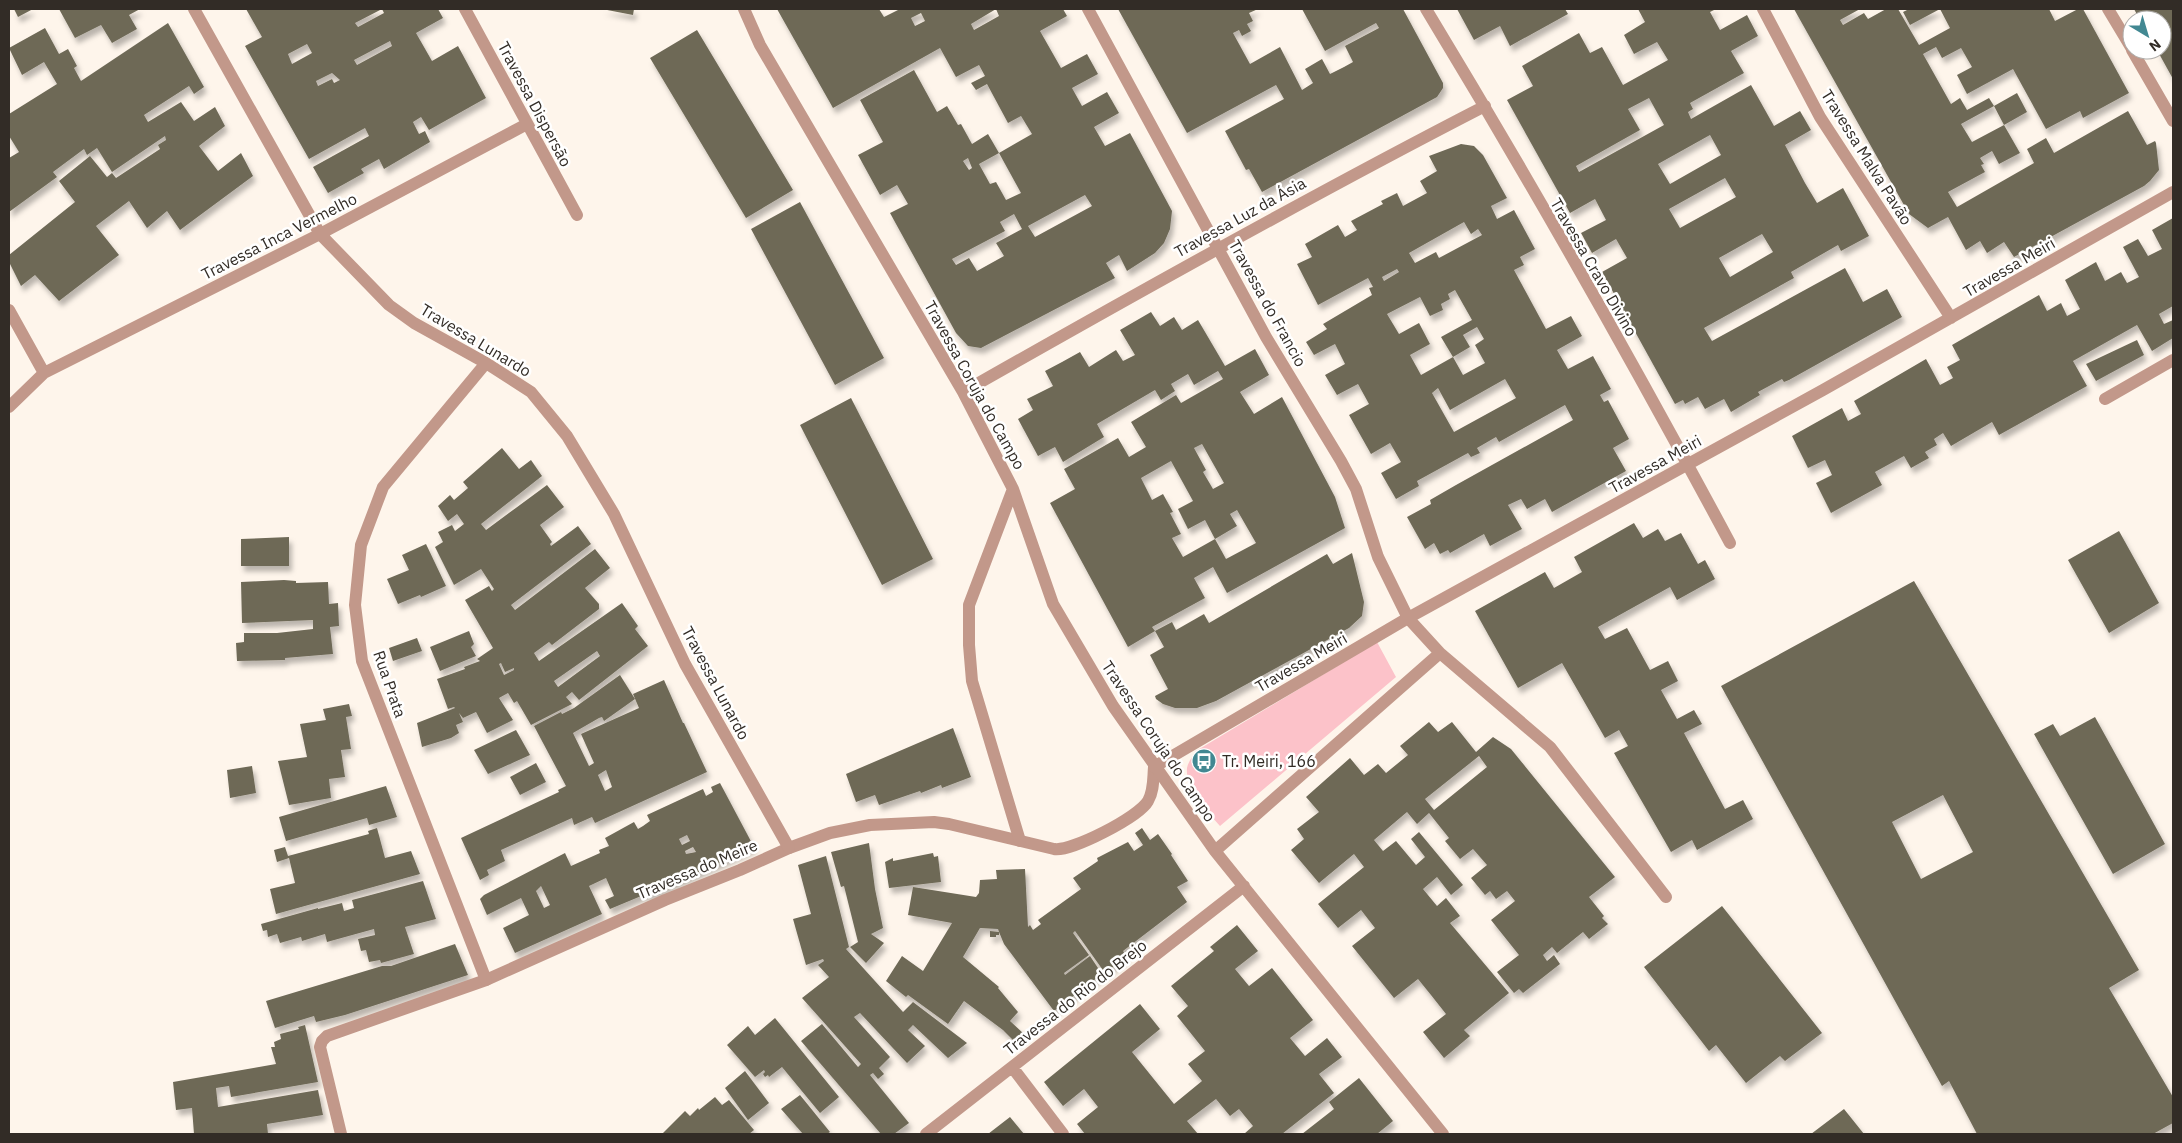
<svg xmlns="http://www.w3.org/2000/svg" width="2182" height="1143" font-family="'IBM Plex Sans',sans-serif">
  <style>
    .green { fill: #fcc2c9 }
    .building { fill: #6e6957; fill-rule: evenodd; filter: url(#shadow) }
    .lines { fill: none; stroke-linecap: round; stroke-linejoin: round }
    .lane { stroke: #c2988a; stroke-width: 12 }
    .street { stroke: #c2988a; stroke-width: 12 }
    .labels { text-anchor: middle; stroke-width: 5; stroke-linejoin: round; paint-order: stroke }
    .street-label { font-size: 16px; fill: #322c26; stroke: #fff }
    .poi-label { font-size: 16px; fill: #322c26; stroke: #fff; text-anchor: start }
  </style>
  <defs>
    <filter id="shadow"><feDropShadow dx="3" dy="5.5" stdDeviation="2.5" flood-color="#0004"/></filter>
  </defs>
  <rect width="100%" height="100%" fill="#fef5eb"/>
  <!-- green -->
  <path class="green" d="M1377,642L1396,677L1220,826C1206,810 1185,791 1187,768C1188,762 1193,756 1196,751Z"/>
  <!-- building -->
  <path class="building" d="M14,9H33L18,17Z
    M59,9H140L129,15L137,29L112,43L101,25L75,38Z
    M246,9H382L355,23L358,27L384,13L382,9H438L443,18L416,33L432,61L458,46L486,98L429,130L421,117L413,122L419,134L425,131L430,142L384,169L379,159L361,169L364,173L328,193L313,167L369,136L365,128L309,159L245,46L262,37ZM390,41L392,46L357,65L354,60ZM307,44L312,53L292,64L288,54ZM332,73L340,80L334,83L332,79L318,86L316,81Z
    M602,9H634L633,15Z
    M777,9H879L884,17L900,9H943L944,10L947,9H1063L1067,16L1040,31L1061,68L1087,54L1098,74L1072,88L1082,106L1107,92L1119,113L1094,127L1105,146L1130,133L1172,211L1170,229L1164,243L1155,253L1127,271L1119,255L1106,263L1115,278L981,348L968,346L956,333L890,213L908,204L897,185L880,195L858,155L883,142L860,100L914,70L937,112L947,106L958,125L961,124L972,144L988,134L999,153L979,164L990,184L996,182L1006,200L1021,193L999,153L1032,134L1021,116L1008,123L987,84L976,90L971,83L985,76L979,65L956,77L940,48L833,108ZM996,9L999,16L974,30L971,24ZM921,13L925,21L915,26L911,18ZM968,158L972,168L969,170L963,161ZM1085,195L1092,206L1035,237L1028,226ZM1014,214L1022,229L996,243L1004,256L977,271L969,258L956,265L952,259L1005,231L1000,222Z
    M1118,9H1258L1249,13L1253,21L1247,24L1251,31L1242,36L1239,30L1233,33L1250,64L1280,47L1302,90L1313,83L1305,69L1322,59L1330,74L1344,67L1353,62L1345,46L1379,28L1376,23L1325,51L1302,9H1403L1443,83V88L1437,97L1262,192L1249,169L1246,170L1225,131L1284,99L1276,85L1187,133Z
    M1457,9H1565L1568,14L1510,46L1500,26L1474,40Z
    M1638,9H1716L1710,12L1720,30L1747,15L1758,36L1731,51L1744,73L1690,103L1693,109L1688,112L1691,119L1751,85L1774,126L1800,111L1811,130L1785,145L1805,183L1817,203L1843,188L1869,236L1841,251L1838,245L1791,272L1794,278L1704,328L1712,341L1845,268L1863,302L1887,289L1902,317L1789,380L1784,382L1782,379L1758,392L1760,395L1731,412L1724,399L1705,409L1698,397L1685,404L1683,400L1675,404L1602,272L1627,258L1616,239L1592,253L1581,233L1606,220L1595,199L1570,213L1507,100L1533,86L1522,66L1579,33L1590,53L1602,47L1623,85L1668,60L1657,42L1634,54L1624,35L1645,22ZM1649,98L1664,125L1579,172L1576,166L1640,130L1628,109ZM1710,135L1721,155L1670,184L1658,164ZM1725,178L1736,197L1680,228L1669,209ZM1762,234L1773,252L1730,277L1719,258Z
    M1794,9H1860L1840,20L1843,25L1864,13L1868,19L1886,9H1898L1919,45L1950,28L1940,9L1910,25L1903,12L1909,9H2049L2055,21L2078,9H2083L2129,93L2083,118L2080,111L2046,129L2013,69L1967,94L1957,75L1972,67L1961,48L1942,58L1936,47L1923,54L1951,104L1960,98L1967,110L1989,98L1994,106L2017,93L2027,112L2004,125L1994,106L1961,124L1972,142L2004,125L2020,153L1999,164L1992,151L1980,158L1984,164L1981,165L1985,172L1948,192L1957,207L2034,163L2027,149L2046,138L2054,153L2128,111L2147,145L2155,141L2156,143L2159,170L2150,181L2144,186L2014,257L2004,242L1987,253L1980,241L1966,250L1948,217L1928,228L1909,214Z
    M2134,9H2173V79L2157,50H2162V20H2140Z
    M168,23L204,87L194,94L189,86L144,115L148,122L181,102L194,121L215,107L225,126L199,146L218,171L241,153L253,176L180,230L167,211L147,228L129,201L96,226L119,255L59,301L35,275L21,286L9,262V255L75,202L59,181L90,156L107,177L112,173L116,178L160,149L158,145L166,140L165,136L112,172L97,148L87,155L84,149L53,172L57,177L9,212V158L19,152L9,136V114L57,84L44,62L22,75L9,48L45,28L59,54L68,49L77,66L74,68L81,81Z
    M697,30L793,190L746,218L650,58Z
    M1461,144L1474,146L1483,155L1507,198L1491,206L1497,219L1514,210L1535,249L1520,257L1524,265L1514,270L1546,329L1571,316L1582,336L1557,350L1568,369L1593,356L1611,389L1600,395L1604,402L1608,400L1629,439L1613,448L1626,471L1552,512L1545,499L1527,509L1521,499L1508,505L1522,529L1490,546L1484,534L1450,553L1448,550L1440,554L1434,543L1425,549L1407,517L1431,504L1430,500L1456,485L1573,420L1565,405L1499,442L1496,437L1477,448L1480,453L1471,457L1468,453L1417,481L1419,486L1396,499L1381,473L1401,462L1390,443L1371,454L1349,415L1369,404L1358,384L1337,395L1325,375L1345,364L1335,344L1314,355L1306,342L1327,329L1323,324L1372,295L1369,288L1373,287L1368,278L1318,305L1297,264L1312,257L1305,244L1338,225L1345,237L1357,230L1351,221L1383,204L1381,201L1397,193L1403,206L1427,193L1420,181L1437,171L1429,156ZM1464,222L1471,234L1478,229L1482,235L1439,258L1436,252L1415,263L1409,253ZM1397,269L1399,272L1384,281L1382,277ZM1455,290L1472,320L1441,337L1453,357L1421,375L1410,355L1430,344L1419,323L1399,334L1387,314L1420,297L1430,316L1443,310L1441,304L1450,299L1448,294ZM1477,327L1484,339L1475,345L1485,363L1463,375L1453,357L1470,347L1463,335ZM1505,379L1516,398L1454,432L1432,393L1438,388L1450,410Z
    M800,202L884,358L835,385L751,229Z
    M2173,218V306L2159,314L2164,324L2173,320V338L2152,351L2137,325L2073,361L2087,386L1999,435L1992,422L1951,446L1943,433L1934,439L1937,445L1925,452L1929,458L1911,468L1904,456L1875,472L1882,485L1831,513L1816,483L1832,475L1825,460L1808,468L1792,436L1842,408L1848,421L1861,414L1854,401L1926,359L1940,385L1953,378L1947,367L1960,360L1952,345L2039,295L2047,311L2061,303L2067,316L2080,309L2065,280L2096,262L2105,281L2121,272L2127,283L2139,277L2123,247L2138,239L2148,256L2162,249L2152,230Z
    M1151,312L1160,326L1174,317L1182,330L1198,320L1225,366L1255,349L1269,375L1240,392L1254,414L1282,397L1335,497L1345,528L1227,593L1213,567L1194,578L1205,598L1152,627L1155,631L1172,622L1176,630L1204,614L1209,623L1327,554L1333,564L1352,553L1364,602L1362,616L1349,628L1216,701L1197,708H1175L1163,704L1156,699L1155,696L1168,689L1150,655L1164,647L1155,631L1128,647L1050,503L1075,489L1064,469L1118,438L1129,457L1146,447L1131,422L1176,395L1181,403L1223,379L1218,371L1194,385L1188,374L1171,384L1175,391L1161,400L1155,390L1097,424L1104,437L1063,462L1055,447L1038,456L1018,419L1033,410L1027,399L1053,386L1045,371L1062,362L1080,352L1089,367L1116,350L1123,361L1135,355L1120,330ZM1202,444L1224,483L1213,489L1203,472L1206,470L1194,448ZM1171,461L1193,501L1178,509L1188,529L1205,520L1215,539L1237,526L1230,514L1237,510L1256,543L1226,559L1215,539L1183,557L1172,538L1181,534L1170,513L1173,512L1163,494L1152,500L1141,478Z
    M2137,340L2144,355L2096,381L2086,364Z
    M851,398L933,559L882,585L800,425Z
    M502,448L519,469L531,460L542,476L481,524L486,530L547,485L564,507L540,525L552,542L550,544L551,546L578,526L591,544L511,605L515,610L595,549L610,568L585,588L599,604V609L552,645L549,642L534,653L539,661L622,603L638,626L635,629L648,646L579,700L572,692L566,697L572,704L531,725L517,701L514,703L508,693L499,698L513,720L487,733L476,712L463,718L459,713L463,722L456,725L459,733L451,738L422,747L417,723L455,708L454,707L448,709L437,679L465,669L464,667L480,661L477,659L493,648L465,600L489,586L492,591L494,589L481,569L454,585L435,547L443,542L438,532L452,525L455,531L464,524L457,514L448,521L438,506L450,495L454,500L468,488L463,482ZM597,651L600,656L558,687L554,681ZM501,663L505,672L514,668V670L504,675L499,664Z
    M1634,523L1643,538L1658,529L1665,541L1681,533L1698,564L1705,560L1715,579L1677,600L1670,587L1598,627L1605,639L1627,628L1650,670L1668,661L1678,681L1661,690L1677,719L1694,710L1702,724L1684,733L1725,809L1743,800L1753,819L1697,850L1692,840L1671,852L1614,753L1628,746L1619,730L1605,738L1562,663L1518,688L1475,611L1545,572L1554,588L1582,572L1574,557Z
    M2119,531L2159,603L2109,633L2068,560Z
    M289,537V566H241V539Z
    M426,544L446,586L421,597L420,595L398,604L387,579L409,570L402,555Z
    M284,580L296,581V583L328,582L329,604L338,603L339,626L330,627L333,654L285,658V660L237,661L236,643L244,642V633H277L313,629V620L242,623L241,582Z
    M1914,581L2139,970L2109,988L2173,1097V1123L2153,1134H1977L1949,1081L1942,1086L1721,686ZM1943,795L1973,852L1921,879L1892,822Z
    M469,631L474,644L471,647L476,656L440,671L430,647Z
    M417,638L422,651L393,661L389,648Z
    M620,675L635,699L604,721L602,717L599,718L573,733L589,766L594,763L581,734L639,708L633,694L664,680L683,723H684L707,772L595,823L592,817L574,825L572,818L501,850L505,861L487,870L489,875L480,880L461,838L559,792L558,790L566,786L534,726L561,712L562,714L574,708ZM606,770L612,787L605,791L598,775Z
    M349,704L352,716L346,717L351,749L341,750L345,777L329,779L331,798L289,805L278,761L307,757L300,724L326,720L323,709Z
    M2095,717L2165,844L2113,874L2034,734L2053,724L2060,736Z
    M1429,722L1438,732L1452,722L1476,752L1493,737L1511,749L1615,877L1589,897L1604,916L1602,918L1608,924L1589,939L1583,932L1557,953L1552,947L1543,955L1547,961L1554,955L1560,964L1523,993L1519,989L1514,993L1497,972L1519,955L1491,920L1515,901L1507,891L1496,899L1490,891L1485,895L1471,878L1487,865L1473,849L1460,859L1445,841L1449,838L1429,813L1417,824L1407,812L1374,840L1383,851L1396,841L1416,865L1425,857L1411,839L1419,832L1463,885L1451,895L1437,877L1423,889L1437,906L1446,898L1460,916L1450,923L1509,993L1464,1030L1470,1036L1444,1058L1423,1032L1446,1014L1431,995L1418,979L1394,998L1352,946L1375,928L1361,910L1338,928L1318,904L1364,867L1354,854L1319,883L1291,850L1304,839L1297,829L1319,812L1306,797L1350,758L1364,775L1378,764L1386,773L1408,755L1400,746ZM1479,756L1487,767L1434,810L1425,799Z
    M953,728L971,777L942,788L941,785L921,793L920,791L879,805L875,795L856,802L846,774Z
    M516,730L530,755L488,774L474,750Z
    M536,763L546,782L520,795L510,777Z
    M252,766L256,793L230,798L227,770Z
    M720,783L754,847L647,896L646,894L610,909L605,900L614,896L606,878L589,886L602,914L515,953L503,928L529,915L521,898L487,915L480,899L484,895L565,853L571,866L600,853L599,850L609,846L605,838L634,822L638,829L643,826L650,821L647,815L703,789L706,796L713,792L711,787ZM687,835L690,841L682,845L679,839ZM693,847L696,852L686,854L685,851ZM541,886L550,905L544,908L536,891Z
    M386,786L397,817L369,825L367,818L286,841L279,817Z
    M377,828L385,858L411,851L420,874L276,914L270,889L295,883L289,858L277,862L274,850L285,847L288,856L369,834L368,831Z
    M1142,828L1150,840L1158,834L1172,854L1171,855L1188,881L1177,887L1187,902L1123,951L1127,956L1105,973L1075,931L1073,933L1089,955L1064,973L1065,975L1090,956L1102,974L1054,1011L1004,944L999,932V935H996V937H990V931L999,932L998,929L980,928L963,957L999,987L998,988L1018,1012L1010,1021L1024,1034L1015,1042L1003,1030L964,1001L948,1024L908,995L906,997L886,981L902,956L923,971L952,923L908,915L913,887L976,897L979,893L980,880L997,879L996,870L1025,869L1028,927L1030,925L1033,930L1041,924L1038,920L1081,889L1073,878L1098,861L1097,858L1128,842L1134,851L1143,845L1135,833Z
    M869,843L875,889L883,928L871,934L884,943L866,963L850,947L858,942L844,886L841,887L831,852Z
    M933,853L934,857L938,856L941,882L889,888L885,862L893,858V861Z
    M826,856L849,947L846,949L903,1012L913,1002L967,1043L948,1058L913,1025L908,1030L925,1046L907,1063L860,1013L854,1017L890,1057L879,1068L884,1074L878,1079L873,1073L870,1075L909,1123L894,1134H881L801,1041L822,1024L858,1067L861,1064L802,998L829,977L818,965L824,961L823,959L806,965L793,919L811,914L798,865Z
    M423,881L436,919L405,927L414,954L381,963L380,960L369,962L366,950L361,951L358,939L375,935L374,929L327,942L325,934L302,941L301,937L280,943L277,934L268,937L267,930L263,931L261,924L318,908V909L342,903L344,911L354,908L352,900Z
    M1722,906L1822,1033L1785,1061L1780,1056L1746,1083L1716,1045L1709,1051L1644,967Z
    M1237,925L1258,951L1235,969L1249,986L1272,968L1313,1020L1290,1038L1305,1056L1327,1038L1342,1057L1319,1074L1334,1093L1282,1134H1244L1253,1126L1239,1109L1230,1116L1216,1099L1187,1121L1198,1134H1085L1077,1124L1098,1107L1084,1089L1063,1106L1044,1082L1140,1004L1160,1029L1132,1052L1174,1104L1202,1081L1188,1064L1205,1051L1177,1016L1188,1006L1171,986L1214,951L1210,947Z
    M455,944L468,975L345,1015L316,1022L314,1016L275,1028L266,1001L382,966H391Z
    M775,1018L839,1097L820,1113L782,1067L769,1077L768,1075L765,1077L763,1074L765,1072L764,1070L755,1077L727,1045L748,1026L755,1035Z
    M305,1025L318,1082L231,1097L229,1086L216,1088L218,1107L318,1090L323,1115L267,1124L268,1134H194L192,1108L176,1110L173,1082L276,1064L271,1047H275L274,1042L281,1039L280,1034L299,1029L298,1027Z
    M745,1071L769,1103L748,1120L725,1088Z
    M1359,1078L1393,1121L1377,1134H1302L1334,1109L1329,1102Z
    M800,1095L830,1132L827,1134H803L781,1109Z
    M715,1097L722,1105L729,1100L754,1130L749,1134H662L685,1111L690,1116L698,1108L699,1110Z
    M1844,1109L1864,1134H1811Z
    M1010,1117L1024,1134H988Z"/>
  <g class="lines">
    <!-- lane -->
    <path class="lane" d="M2105,399L2173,360
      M341,1134L320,1047L322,1041L327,1036L486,980L665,900L740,870L789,848L830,833L870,825L934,822L949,824L1054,849C1071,852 1139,817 1148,801C1154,791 1153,779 1154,767"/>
    <!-- street -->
    <path class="street" d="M194,9L320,234L389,305L414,323L486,363L531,392L567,436L614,514L685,664L789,848
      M465,9L577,215
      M744,9L760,45L963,392L1013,489L1053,604L1113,706L1215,851L1443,1134
      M1088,9L1266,337L1341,461L1356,489L1378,557L1408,618L1440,653L1550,747L1666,897
      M1426,9C1532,184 1633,362 1730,543
      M1763,9L1820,117L1951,318
      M2108,9L2132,49
      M2132,50L2173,121
      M9,310L44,373
      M486,363L383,487L361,545L355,605L362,661L486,980
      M963,392C1135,294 1308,197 1485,106
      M9,407L44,373L320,234L527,124
      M1013,489L969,605V645L972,681L1020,841
      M1154,767L1408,618L1823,390L2173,192
      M1215,851L1440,653
      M1012,1067L1063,1134
      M926,1134L1244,886"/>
  </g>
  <!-- icons -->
  <defs>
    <symbol id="bus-disc" viewBox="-11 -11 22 22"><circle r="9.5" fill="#428892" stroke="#fff"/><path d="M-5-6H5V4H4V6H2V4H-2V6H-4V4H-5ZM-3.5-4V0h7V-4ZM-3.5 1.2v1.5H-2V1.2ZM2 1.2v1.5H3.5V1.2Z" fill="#fff"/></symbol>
  </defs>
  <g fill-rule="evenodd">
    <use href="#bus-disc" x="1190" y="747" width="28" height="28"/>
  </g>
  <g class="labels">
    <!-- street labels -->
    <g class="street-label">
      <text transform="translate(535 104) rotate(62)" y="6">Travessa Dispersão</text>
      <text transform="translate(1867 157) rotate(58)" y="6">Travessa Malva Pavão</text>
      <text transform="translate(1240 217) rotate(-29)" y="6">Travessa Luz da Ásia</text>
      <text transform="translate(279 236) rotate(-27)" y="6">Travessa Inca Vermelho</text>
      <text transform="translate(1594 267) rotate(60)" y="6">Travessa Cravo Divino</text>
      <text transform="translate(2009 267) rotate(-30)" y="6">Travessa Meiri</text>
      <text transform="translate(1268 303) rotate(61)" y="6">Travessa do Francio</text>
      <text transform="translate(476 340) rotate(31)" y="6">Travessa Lunardo</text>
      <text transform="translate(975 385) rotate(61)" y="6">Travessa Coruja do Campo</text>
      <text transform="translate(1655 464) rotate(-29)" y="6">Travessa Meiri</text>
      <text transform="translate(1301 662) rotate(-30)" y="6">Travessa Meiri</text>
      <text transform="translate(716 683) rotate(62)" y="6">Travessa Lunardo</text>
      <text transform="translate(390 684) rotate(71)" y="6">Rua Prata</text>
      <text transform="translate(1159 741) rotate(56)" y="6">Travessa Coruja do Campo</text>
      <text transform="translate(697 869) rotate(-23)" y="6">Travessa do Meire</text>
      <text transform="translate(1075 997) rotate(-38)" y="6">Travessa do Rio do Brejo</text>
    </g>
    <!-- poi labels -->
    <g class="poi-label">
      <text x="1222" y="767">Tr. Meiri, 166</text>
    </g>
  </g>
  <!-- border -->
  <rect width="2182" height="1143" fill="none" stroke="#322c26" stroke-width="20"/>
  <!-- north arrow -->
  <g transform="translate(2147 35) rotate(142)"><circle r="24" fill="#ffffff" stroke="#adaba8"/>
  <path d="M0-4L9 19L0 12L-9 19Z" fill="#428892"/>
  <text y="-8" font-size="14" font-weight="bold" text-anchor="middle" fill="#322c26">N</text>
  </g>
</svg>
